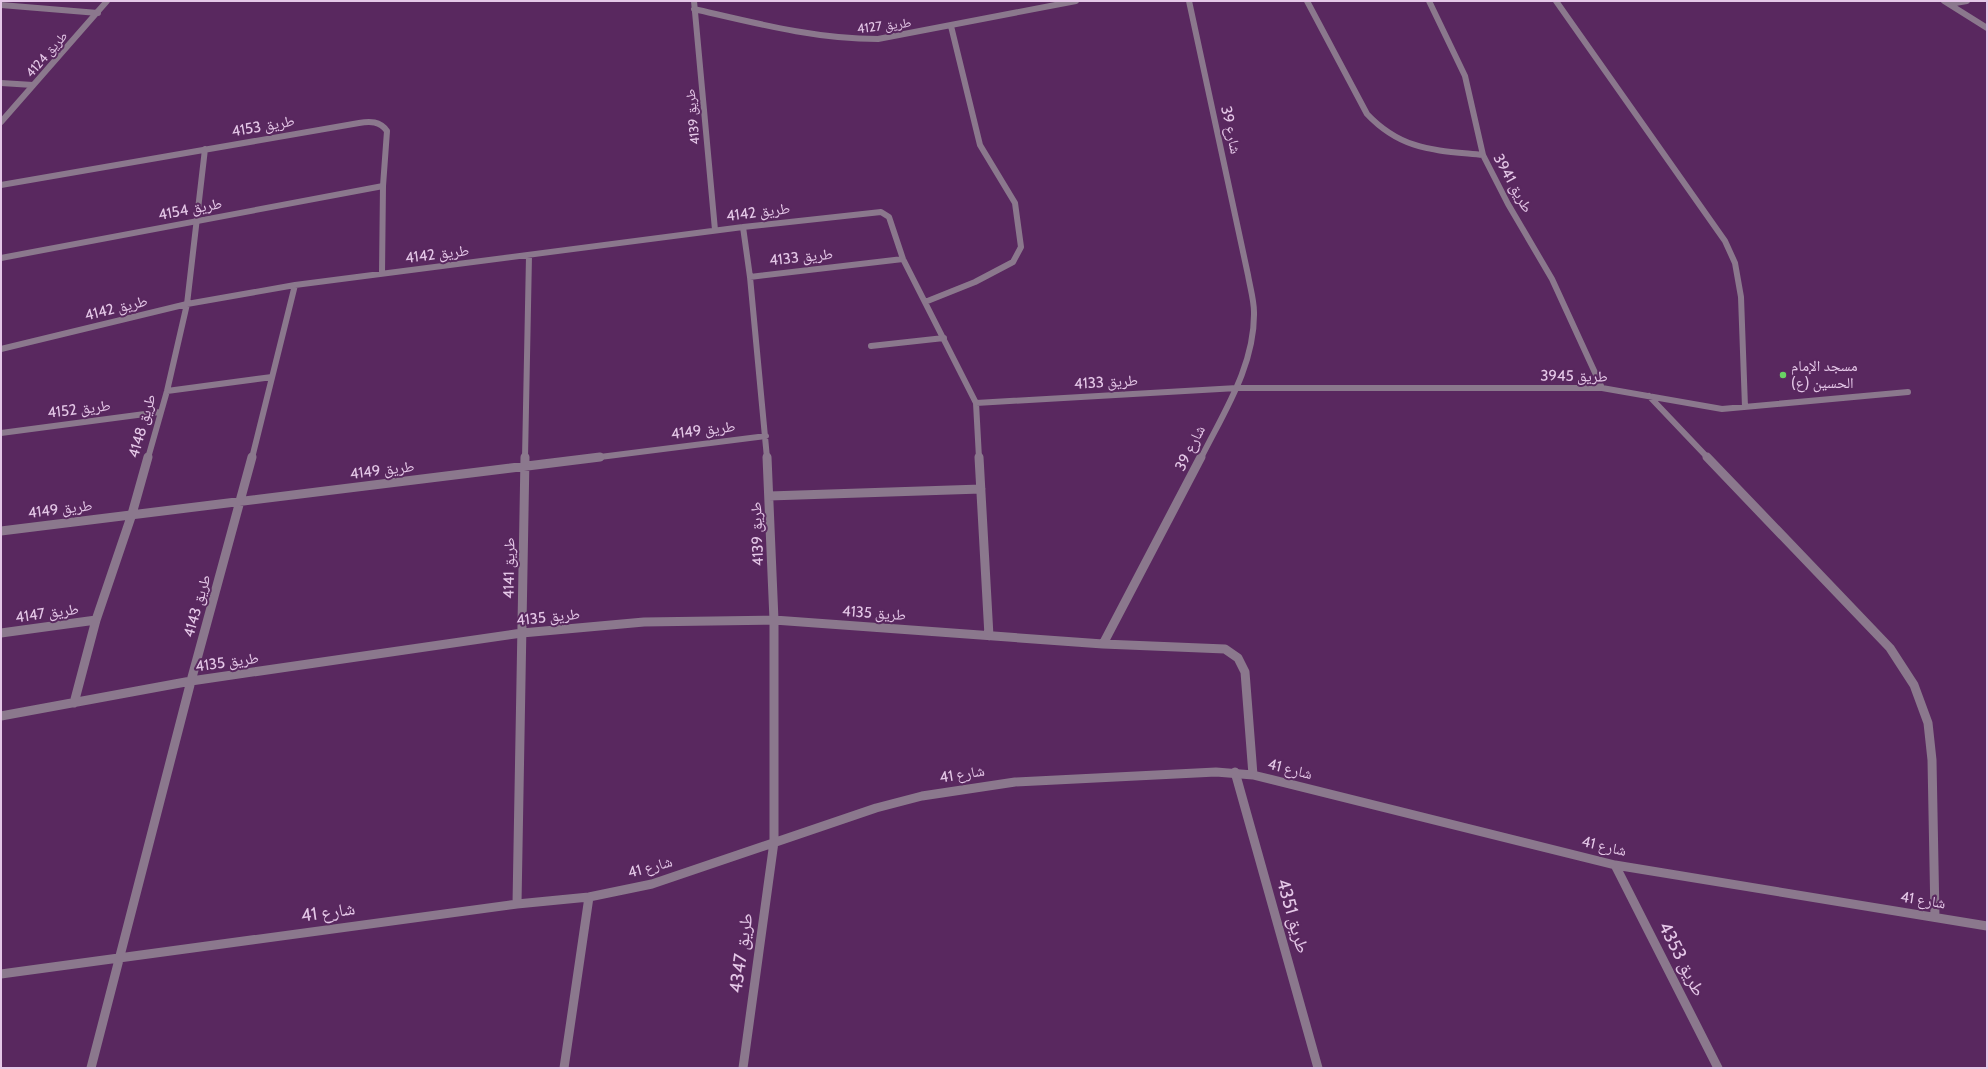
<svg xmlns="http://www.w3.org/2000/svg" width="1988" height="1069" font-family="Cabin,'Noto Naskh Arabic',sans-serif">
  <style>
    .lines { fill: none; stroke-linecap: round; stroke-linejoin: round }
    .lane-far1 { stroke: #8b788d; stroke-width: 6 }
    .lane { stroke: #8b788d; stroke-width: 9 }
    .street-far1 { stroke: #8b788d; stroke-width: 6 }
    .street { stroke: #8b788d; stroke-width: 9 }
    .poi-dot { fill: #69d364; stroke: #59285f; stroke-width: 1.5 }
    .labels { text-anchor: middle; stroke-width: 4; stroke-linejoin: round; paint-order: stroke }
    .far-street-label { font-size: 13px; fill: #e5c8e8; stroke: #59285f }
    .street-label { font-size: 15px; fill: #e5c8e8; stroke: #59285f }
    .poi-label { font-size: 15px; fill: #e5c8e8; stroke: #59285f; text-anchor: start }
    .near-street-label { font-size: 18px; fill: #e5c8e8; stroke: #59285f }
  </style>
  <rect width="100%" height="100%" fill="#59285f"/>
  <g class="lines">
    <!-- lane-far1 -->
    <path class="lane-far1" d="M1,258L383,186"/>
    <!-- lane -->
    <path class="lane" d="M1235,772L1318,1068"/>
    <!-- street-far1 -->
    <path class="street-far1" d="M694,1L715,230
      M1189,1L1248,275C1250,287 1254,300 1254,312C1255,365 1224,412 1201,458
      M1307,1L1367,114C1402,151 1435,150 1483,155
      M1429,1L1465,76L1483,155L1508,204L1552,279L1602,388
      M1556,1L1725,241L1735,263L1741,297L1745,407
      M1944,1L1987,28
      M1949,4L1967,1
      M1,5L98,13
      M694,9C755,23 815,39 878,39L1076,1
      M1,83L33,85
      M1,122L107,1
      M1,185L359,123C370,121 380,121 387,131L383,186L382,273
      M743,227L750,277L767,458
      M750,277L903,259
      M925,302L975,282L1013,262L1021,247L1015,203L980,145L951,26
      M871,346L944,338
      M1,349L187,304L295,285L743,227L881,212L889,217L903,259L976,403L979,458
      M167,391L272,377
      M1649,396L1708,458
      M976,403L1237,388H1602L1722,409L1908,392
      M1,433L160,412
      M148,458L167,391L187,304L205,149
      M252,458L295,285
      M525,458L529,256
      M592,458L766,436"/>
    <!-- street -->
    <path class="street" d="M979,457L989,636
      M1707,457L1890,648L1914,685L1928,723L1932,760L1935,917
      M769,496L981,489
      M1,531L600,457
      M1,633L96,620
      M1103,644L1201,457
      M74,703L96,620L132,514L148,457
      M1,716L191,681L522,633L644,622L774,620L1103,644L1225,649L1238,658L1245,672L1253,775
      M1615,865L1718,1068
      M517,904L525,457
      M1,974L517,904L589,897L652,884L876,808L922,796L1015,782L1216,772L1253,775L1615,865L1987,926
      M91,1068L191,681L252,457
      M564,1068L589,897
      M743,1068L774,842V620L767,457"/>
  </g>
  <!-- markers -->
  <circle class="poi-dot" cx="1783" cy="375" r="4"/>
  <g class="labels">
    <!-- far-street labels -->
    <g class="far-street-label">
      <text transform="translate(884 25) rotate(-7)" y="5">طريق 4127</text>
      <text transform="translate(46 54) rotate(-49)" y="5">طريق 4124</text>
      <text transform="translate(692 117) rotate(-95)" y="5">طريق 4139</text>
    </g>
    <!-- street labels -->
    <g class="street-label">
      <text transform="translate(263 126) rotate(-10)" y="5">طريق 4153</text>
      <text transform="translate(1231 130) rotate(78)" y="5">شارع 39</text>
      <text transform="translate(1513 183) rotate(61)" y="5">طريق 3941</text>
      <text transform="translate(190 209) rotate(-11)" y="5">طريق 4154</text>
      <text transform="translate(758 212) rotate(-7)" y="5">طريق 4142</text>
      <text transform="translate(437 254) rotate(-7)" y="5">طريق 4142</text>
      <text transform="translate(801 257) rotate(-6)" y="5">طريق 4133</text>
      <text transform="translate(116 308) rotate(-14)" y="5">طريق 4142</text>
      <text transform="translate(1574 376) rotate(1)" y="5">طريق 3945</text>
      <text transform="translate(1106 382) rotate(-3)" y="5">طريق 4133</text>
      <text transform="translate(79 409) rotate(-7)" y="5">طريق 4152</text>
      <text transform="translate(142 426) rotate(-74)" y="5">طريق 4148</text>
      <text transform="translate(703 430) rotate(-7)" y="5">طريق 4149</text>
      <text transform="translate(1190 448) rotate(-63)" y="5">شارع 39</text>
      <text transform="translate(382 470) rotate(-7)" y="5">طريق 4149</text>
      <text transform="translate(60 509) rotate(-7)" y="5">طريق 4149</text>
      <text transform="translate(757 534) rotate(-92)" y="5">طريق 4139</text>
      <text transform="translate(509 568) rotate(-89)" y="5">طريق 4141</text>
      <text transform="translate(197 606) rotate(-74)" y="5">طريق 4143</text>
      <text transform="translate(47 613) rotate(-8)" y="5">طريق 4147</text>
      <text transform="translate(874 613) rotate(4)" y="5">طريق 4135</text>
      <text transform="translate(548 617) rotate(-6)" y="5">طريق 4135</text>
      <text transform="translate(227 662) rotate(-8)" y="5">طريق 4135</text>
      <text transform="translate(1290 769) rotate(14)" y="5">شارع 41</text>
      <text transform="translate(962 774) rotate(-9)" y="5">شارع 41</text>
      <text transform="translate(1604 846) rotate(13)" y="5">شارع 41</text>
      <text transform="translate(650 867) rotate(-15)" y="5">شارع 41</text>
      <text transform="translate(1923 900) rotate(9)" y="5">شارع 41</text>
    </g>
    <!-- poi labels -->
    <g class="poi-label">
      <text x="1791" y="371">مسجد الإمام<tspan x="1791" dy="17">الحسين (ع)</tspan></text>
    </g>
    <!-- near-street labels -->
    <g class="near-street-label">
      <text transform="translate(328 912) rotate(-8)" y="6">شارع 41</text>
      <text transform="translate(1293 916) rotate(74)" y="6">طريق 4351</text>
      <text transform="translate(741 953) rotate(-82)" y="6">طريق 4347</text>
      <text transform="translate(1682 959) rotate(63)" y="6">طريق 4353</text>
    </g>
  </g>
  <!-- border -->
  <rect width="1988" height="1069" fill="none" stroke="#e5c8e8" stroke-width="4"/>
</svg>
